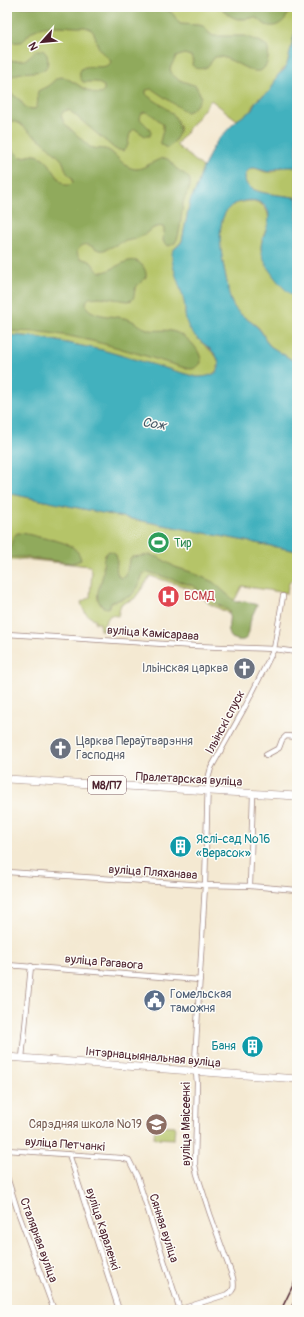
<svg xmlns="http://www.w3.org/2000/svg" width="304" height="1317" font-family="Pangolin,sans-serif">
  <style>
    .green { fill: #b5c467; stroke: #807249 }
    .forest { fill: #90aa5c; stroke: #6d6444 }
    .water { fill: #43b1be; stroke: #466874 }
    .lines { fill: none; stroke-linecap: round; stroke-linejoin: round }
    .street-casing { stroke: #9f847e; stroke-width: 6 }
    .primary-casing { stroke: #9f847e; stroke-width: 8 }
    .street { stroke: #fff; stroke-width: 4.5 }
    .primary { stroke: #fff; stroke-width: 7 }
    .rail { stroke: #4a1f2b; stroke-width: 1.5 }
    .labels { text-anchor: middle; stroke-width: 3; stroke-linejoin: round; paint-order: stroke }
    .shield { fill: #fdfcf7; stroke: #806168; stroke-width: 1 }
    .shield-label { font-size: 11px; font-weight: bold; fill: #4a1f2b }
    .leisure-label { font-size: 12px; fill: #27864d; stroke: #fdfcf7; text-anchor: start }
    .health-label { font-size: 12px; fill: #be3a42; stroke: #fdfcf7; text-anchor: start }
    .street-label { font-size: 12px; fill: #4a1f2b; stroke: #fdfcf7 }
    .worship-label { font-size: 12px; fill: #5b616d; stroke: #fdfcf7; text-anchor: end }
    .culture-label { font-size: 12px; fill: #0d838f; stroke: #fdfcf7; text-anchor: start }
    .service-label { font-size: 12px; fill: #4e5e75; stroke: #fdfcf7; text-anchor: start }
    .education-label { font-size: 12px; fill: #785e54; stroke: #fdfcf7; text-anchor: end }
    .water-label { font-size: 13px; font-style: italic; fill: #475966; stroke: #fdfcf7 }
  </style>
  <rect width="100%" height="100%" fill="#fdfcf7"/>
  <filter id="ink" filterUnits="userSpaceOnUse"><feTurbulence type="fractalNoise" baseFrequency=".025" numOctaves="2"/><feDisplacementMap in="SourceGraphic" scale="8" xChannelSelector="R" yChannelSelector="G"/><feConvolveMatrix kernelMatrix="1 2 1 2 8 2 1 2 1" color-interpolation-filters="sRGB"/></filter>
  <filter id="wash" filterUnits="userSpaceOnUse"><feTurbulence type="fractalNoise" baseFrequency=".012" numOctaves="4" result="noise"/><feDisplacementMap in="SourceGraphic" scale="16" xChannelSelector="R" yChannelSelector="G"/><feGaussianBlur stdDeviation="0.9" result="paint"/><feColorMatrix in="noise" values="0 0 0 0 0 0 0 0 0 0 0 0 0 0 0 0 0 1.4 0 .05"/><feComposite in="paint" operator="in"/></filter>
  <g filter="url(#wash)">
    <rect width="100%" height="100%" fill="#f4e9d2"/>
    <!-- green -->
    <path class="green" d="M7,7H297V23L287,65L278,75L270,92L258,99L254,104L250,112L237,120L211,100L176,145L203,167L199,182L189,206L182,241L174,249L172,259L185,303V314L190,329L195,336L216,356L219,363L217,370C211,377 205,377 196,377L102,350L37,337L7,335Z
      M294,166L297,167V198C286,194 244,196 245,178C245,174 247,171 251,168H255L265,172H273L281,167Z
      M250,201C266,201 272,216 267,229C265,233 263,237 262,241C261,245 261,249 262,253C265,268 285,291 297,299V363L270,346C265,341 264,334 259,328C251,320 240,317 234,307C228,298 228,287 226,277C222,259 213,221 230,207C236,202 243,202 250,201Z
      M7,493L112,515L297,551V578C288,580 288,586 287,593L242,586L228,613L208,603L196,590L150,576L143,587L134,599L121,604L118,616L110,615L103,626V630H100V623H95V619C87,617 83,611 81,602L90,597L92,571L90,566L24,559L7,561Z
      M155,1125L175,1126L174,1139L154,1138Z"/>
    <!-- forest -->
    <path class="forest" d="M7,7H140C150,14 161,6 171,12C175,15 176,20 180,24L199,25L203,26L208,32L213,36H245L261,42L267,46C269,52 269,59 266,65C257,84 231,53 215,57L207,67C202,69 196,70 192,65L193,59L191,56L184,54L176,57L170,68C171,80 187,82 196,86L201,96C199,103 193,111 186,112L152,89L146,90V94L148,96C161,105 187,118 177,137C174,142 172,146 167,148L163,146L160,142L163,130V125C158,119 141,103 140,119L149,128L151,133L150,136H145L135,129C127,132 130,141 127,147L123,151L115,149L69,110L64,111L61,115L64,123L90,147C96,150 104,147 110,151C118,157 125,168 135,169C146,170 161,153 169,160C172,163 174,167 177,169C180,172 184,173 187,176C196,184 184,195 183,204C181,215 181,234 175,243L169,246L164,243C161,238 166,232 163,227C154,224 146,235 138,238C134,240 130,240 126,241C121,242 116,245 111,247C107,249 103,251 99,250C91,247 85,239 77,251C78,254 77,254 79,257C82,260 87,259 91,262C94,265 96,272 102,272C114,272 133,249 144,268C150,279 142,280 137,286C133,290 136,295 132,300L128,301L100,297L89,298L87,300L86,304L87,308C97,318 115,315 128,319C135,321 140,327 147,329C155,332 163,329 171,331C184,333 202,349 201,363C196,369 192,370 185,368C141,355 96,339 50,333C36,331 21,332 7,331V145L20,157C26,158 30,154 36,155C51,158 54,177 65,185H70L73,182L72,178L67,173L62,160L42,141L33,135L19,123L7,120V88L9,92L19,99L26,108L35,109C40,103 36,97 38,91C42,88 47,88 50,85C53,82 55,78 60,77C70,76 87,95 101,94L104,90V86L96,82H83L80,78C76,57 105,74 111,62C109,56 103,55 100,50C94,41 98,30 85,27C70,28 51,23 37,29C22,35 30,46 7,41Z
      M220,7H290C289,18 278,30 266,25C262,23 260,19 256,18C252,17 248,19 244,19C233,20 227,14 220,7Z
      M37,50H43L47,55C54,85 14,61 7,84V61L25,60Z
      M17,533C25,533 31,535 39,537C52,540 78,542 81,560L76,562L72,563L23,557L7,558L13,538Z
      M109,551C125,553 110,572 121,578L126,576L129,561L132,557L150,555L158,557L175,567L191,572L213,582L236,602L245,601L257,605C255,610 251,617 250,623C249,635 248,645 232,638C225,631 231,620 229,611L210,600L194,586L148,572L143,574L138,587L131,596L112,602L108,608L103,607C92,597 101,585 103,574C104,566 101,556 109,551Z"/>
    <!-- water -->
    <path class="water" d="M297,23V167H281L269,172L255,168H251C247,171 245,174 245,178C244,196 285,194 297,198V299C283,290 262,266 261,248C261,233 279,215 261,203C255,199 247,200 240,202C210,209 222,257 226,278C228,285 228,294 231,301C236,315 250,319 259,329C264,334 265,341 270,346L297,363V551L112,515L7,493V335L37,337L102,350L196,377C205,377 221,376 219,363C217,350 200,343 193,334C190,330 187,325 186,320C184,315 186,308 184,302C182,290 171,267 172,255C172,248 179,247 182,241L190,201L197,187L201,173L212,149L218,140L237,120L252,110L256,101L270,91L278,75L285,69L288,61Z"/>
  </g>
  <g filter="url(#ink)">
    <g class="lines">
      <defs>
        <path id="street" d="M7,634L195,646L274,649L297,652
          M266,755L279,748L282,740L286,736L297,737
          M7,872L205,885L250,886L297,890
          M250,886L253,794
          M7,965L200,980
          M22,1058L31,966
          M7,1150L121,1158L129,1160L137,1176L180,1310
          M69,1154L119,1310
          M7,1177L18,1212L54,1310
          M178,1310L228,1294C235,1290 234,1285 233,1278L210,1214L197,1174L195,1165L197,1083L195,1062L205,885L208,779L211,768L245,707L274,649L283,596"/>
        <path id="primary" d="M7,779L297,796
          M7,1057L297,1079"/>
      </defs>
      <!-- street casing -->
      <use href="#street" class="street-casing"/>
      <!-- primary casing -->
      <use href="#primary" class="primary-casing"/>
      <!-- street -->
      <use href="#street" class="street"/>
      <!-- primary -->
      <use href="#primary" class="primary"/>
      <!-- rail -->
      <path class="rail" d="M281,1310L297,1277
        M290,1310L297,1296"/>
    </g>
  </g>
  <!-- icons -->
  <defs>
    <symbol id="stadium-disc" viewBox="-11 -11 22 22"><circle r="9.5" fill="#2e9e5b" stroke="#fdfcf7"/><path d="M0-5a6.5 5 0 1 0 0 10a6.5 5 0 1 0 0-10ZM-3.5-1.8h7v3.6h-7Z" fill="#fff"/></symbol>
    <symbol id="hospital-disc" viewBox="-11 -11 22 22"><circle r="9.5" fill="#e0444e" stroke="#fdfcf7"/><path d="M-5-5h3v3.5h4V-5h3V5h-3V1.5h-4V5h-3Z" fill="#fff"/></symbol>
    <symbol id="church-disc" viewBox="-11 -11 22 22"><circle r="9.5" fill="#6b7280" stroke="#fdfcf7"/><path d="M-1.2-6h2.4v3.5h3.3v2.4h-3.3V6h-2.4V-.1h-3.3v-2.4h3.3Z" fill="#fff"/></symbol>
    <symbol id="building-disc" viewBox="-11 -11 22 22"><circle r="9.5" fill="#0f9aa8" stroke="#fdfcf7"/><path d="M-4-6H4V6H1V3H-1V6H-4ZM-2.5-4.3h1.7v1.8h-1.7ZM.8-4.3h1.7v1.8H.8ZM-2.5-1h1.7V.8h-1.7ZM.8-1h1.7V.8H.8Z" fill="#fff"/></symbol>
    <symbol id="civic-disc" viewBox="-11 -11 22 22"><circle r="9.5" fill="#5c6f8a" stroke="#fdfcf7"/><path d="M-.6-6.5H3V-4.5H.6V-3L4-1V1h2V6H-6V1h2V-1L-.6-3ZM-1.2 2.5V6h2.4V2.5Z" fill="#fff"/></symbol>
    <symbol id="school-disc" viewBox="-11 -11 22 22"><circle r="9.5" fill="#8d6e63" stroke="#fdfcf7"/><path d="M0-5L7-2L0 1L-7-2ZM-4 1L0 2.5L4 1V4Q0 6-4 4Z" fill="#fff"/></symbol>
  </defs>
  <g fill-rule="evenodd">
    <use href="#stadium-disc" x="146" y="530" width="25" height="25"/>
    <use href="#hospital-disc" x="156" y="584" width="25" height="25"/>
    <use href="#church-disc" x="232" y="656" width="25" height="25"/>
    <use href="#church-disc" x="48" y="736" width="25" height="25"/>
    <use href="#building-disc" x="168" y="834" width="25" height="25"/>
    <use href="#civic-disc" x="142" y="988" width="25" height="25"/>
    <use href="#building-disc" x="240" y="1034" width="25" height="25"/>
    <use href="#school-disc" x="144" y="1112" width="25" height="25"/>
  </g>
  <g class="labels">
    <!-- shield labels -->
    <rect class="shield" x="88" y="776" width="38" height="18" rx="3"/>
    <g class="shield-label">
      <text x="107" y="789">М8/П7</text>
    </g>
    <!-- leisure labels -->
    <g class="leisure-label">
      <text x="174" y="547">Тир</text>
    </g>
    <!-- health labels -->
    <g class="health-label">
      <text x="184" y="600">БСМД</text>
    </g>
    <!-- street labels -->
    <g class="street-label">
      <text transform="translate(153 633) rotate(4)" y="4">вуліца Камісарава</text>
      <text transform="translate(225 722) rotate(-62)" y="4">Ільінскі спуск</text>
      <text transform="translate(189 779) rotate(3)" y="4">Пралетарская вуліца</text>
      <text transform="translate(153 872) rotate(4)" y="4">вуліца Пляханава</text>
      <text transform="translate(104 962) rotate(5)" y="4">вуліца Рагавога</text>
      <text transform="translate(153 1057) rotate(5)" y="4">Інтэрнацыянальная вуліца</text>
      <text transform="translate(186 1124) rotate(-90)" y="4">вуліца Маісеенкі</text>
      <text transform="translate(65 1144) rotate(4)" y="4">вуліца Петчанкі</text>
      <text transform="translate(164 1228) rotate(72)" y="4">Сянная вуліца</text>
      <text transform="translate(103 1229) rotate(72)" y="4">вуліца Караленкі</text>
      <text transform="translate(39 1240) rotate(70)" y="4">Сталярная вуліца</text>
    </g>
    <!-- worship labels -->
    <g class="worship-label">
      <text x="228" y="672">Ільінская царква</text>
      <text x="76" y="745" text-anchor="start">Царква Пераўтварэння<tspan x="76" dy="14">Гасподня</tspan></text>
    </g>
    <!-- culture labels -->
    <g class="culture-label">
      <text x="196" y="843">Яслі-сад №16<tspan x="196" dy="14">«Верасок»</tspan></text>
      <text x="236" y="1050" text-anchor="end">Баня</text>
    </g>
    <!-- service labels -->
    <g class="service-label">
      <text x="170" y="998">Гомельская<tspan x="170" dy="14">таможня</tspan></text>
    </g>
    <!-- education labels -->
    <g class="education-label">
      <text x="142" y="1128">Сярэдняя школа №19</text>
    </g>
    <!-- water labels -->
    <g class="water-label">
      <text transform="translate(154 423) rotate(10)" y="5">Сож</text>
    </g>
  </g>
  <!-- margin -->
  <rect width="304" height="1317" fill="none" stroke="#fdfcf7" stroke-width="24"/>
  <!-- north arrow -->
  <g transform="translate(42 42) rotate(243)" stroke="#fdfcf7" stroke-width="3" paint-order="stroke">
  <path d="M0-3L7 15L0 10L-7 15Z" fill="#4a1f2b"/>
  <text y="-6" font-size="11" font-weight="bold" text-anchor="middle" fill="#4a1f2b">N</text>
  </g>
</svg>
